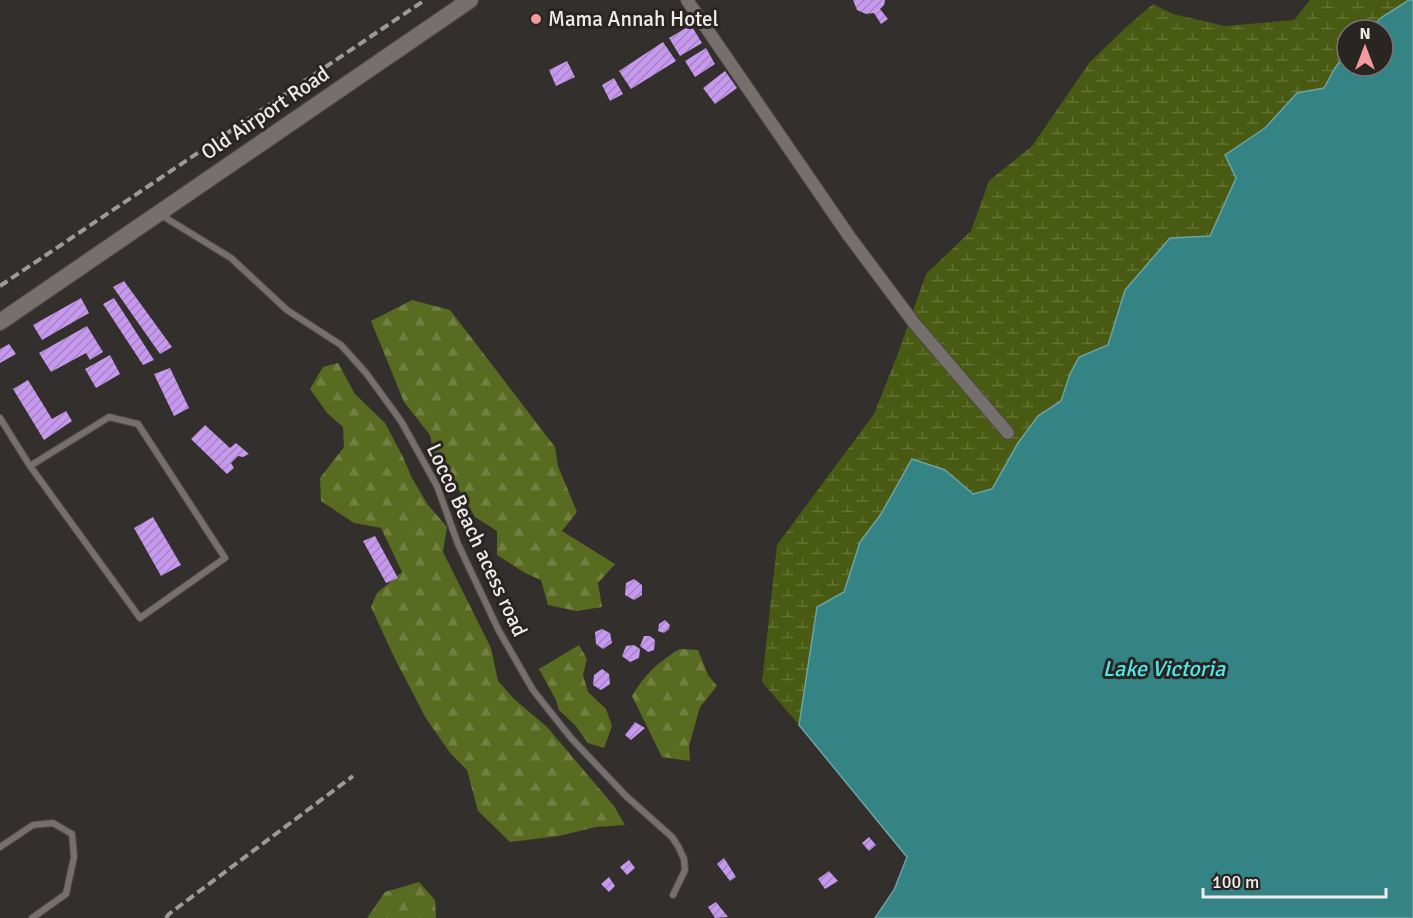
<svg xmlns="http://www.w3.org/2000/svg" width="1413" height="918" font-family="Signika,sans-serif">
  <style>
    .forest { fill: url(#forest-firs) }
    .wetland { fill: url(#wetland-marsh) }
    .water { fill: #358485; stroke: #6da3a3; stroke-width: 1.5 }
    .building { fill: url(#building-hatch) }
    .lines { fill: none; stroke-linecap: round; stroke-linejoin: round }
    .service-casing { stroke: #4e4a47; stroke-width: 8 }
    .minor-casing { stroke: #4e4a47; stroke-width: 14 }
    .secondary-casing { stroke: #4e4a47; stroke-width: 18 }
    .service { stroke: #75706d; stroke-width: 6 }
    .minor { stroke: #75706d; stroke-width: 12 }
    .secondary { stroke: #75706d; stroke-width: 16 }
    .rail { stroke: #9d9a97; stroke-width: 4; stroke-dasharray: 9 4.5; stroke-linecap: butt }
    .poi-dot { fill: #f49a9f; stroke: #292522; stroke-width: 2 }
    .labels { text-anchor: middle; stroke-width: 6; stroke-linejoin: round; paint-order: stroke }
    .poi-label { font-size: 21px; fill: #efecea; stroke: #292522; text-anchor: start }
    .street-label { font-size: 21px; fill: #efecea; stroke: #292522 }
    .water-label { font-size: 22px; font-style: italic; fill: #50e9eb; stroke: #292522 }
  </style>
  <defs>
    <pattern id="forest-firs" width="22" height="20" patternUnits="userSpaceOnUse" patternTransform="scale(1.5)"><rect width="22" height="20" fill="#596b20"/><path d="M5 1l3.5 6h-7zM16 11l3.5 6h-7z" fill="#718041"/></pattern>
    <pattern id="wetland-marsh" width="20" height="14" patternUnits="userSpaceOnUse" patternTransform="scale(1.5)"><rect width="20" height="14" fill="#495a12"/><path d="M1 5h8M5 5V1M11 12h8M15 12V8" fill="none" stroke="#647235"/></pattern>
    <pattern id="building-hatch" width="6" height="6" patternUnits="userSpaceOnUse" patternTransform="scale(1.5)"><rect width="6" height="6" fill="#c699ee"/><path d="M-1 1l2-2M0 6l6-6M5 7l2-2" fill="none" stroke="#a684c4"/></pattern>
  </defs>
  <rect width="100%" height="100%" fill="#332f2c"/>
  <!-- forest -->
  <path class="forest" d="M412,300L450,310L555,447L558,466L577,512L562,531L615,564L598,583L602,607L577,611L548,605L541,580L525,573L497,555V531L475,517L458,488L435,462L430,435L404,402L371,321Z
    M338,363L355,394L385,423L403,457L412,478L428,505L447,527L443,552L491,648L498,681L514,699L547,727L614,806L625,825L596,827L559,836L510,842L478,811L467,770L451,754L427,720L396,661L371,607L377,593L402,572L381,528L354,523L321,501L320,478L344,447L343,427L327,413L310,389L323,367Z
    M579,645L587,659L583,675L588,692L606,709L612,726L604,748L588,743L575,725L559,710L556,700L539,669Z
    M680,649L698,650L708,675L717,686L700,707L689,746L690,761L662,757L632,696C644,675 659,661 680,649Z
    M419,882L435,900L436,918H367L385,892Z"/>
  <!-- wetland -->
  <path class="wetland" d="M1310,0H1409L1382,17L1368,30H1347V52L1335,68L1324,88L1297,93L1265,128L1225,155L1236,178L1210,236L1149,264L1125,290L1108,345L1079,357L1070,374L1061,401L1038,416L1018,443L992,489L973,495L945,470L881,514L860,542L844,592L817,607L799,725L762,682L777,545L874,414L897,356L926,274L971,231L989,181L1032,146L1090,62L1123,30L1153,4L1173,14L1225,26L1294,20Z"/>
  <!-- water -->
  <path class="water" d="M1409,0H1413V918H875L894,890L907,857L799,725L817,607L844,592L860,542L881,514L912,459L945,470L973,494L992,489L1018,443L1038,416L1061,401L1070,374L1079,357L1108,345L1125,290L1170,238L1210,236L1236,178L1225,155L1265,128L1297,93L1324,88L1335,68L1347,52V66H1383V30H1368L1382,17Z"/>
  <!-- building -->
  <path class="building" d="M853,0H885L884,5L880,9L888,19L881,24L874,13L866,14L857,10Z
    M691,25L702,43L680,56L669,38Z
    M663,42L676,61L631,89L619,71Z
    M706,48L715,64L695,77L685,61Z
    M567,61L575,77L556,86L549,70Z
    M725,71L737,88L715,104L703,88Z
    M614,78L623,94L610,101L602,85Z
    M124,281L172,347L160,354L113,287Z
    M81,298L89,313L42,340L33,325Z
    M114,298L154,360L143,365L103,304Z
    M87,326L103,352L90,360L86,353L51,372L39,353Z
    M9,344L16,354L0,363V349Z
    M110,355L120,374L96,388L85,369Z
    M170,368L189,408L174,416L154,374Z
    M28,380L52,419L66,411L72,421L44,440L13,389Z
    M205,425L230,448L236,443L249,454L243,457L238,456L231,463L234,468L227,474L191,439Z
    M153,517L181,565L161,576L134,528Z
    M375,536L398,578L386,583L363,541Z
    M634,579L642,585V595L634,600L625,595L626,583Z
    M665,620L670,625L669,629L664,633L658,631L659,624Z
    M602,629L610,633L612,643L603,649L596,644L595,632Z
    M644,636H650L655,640L654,650L648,652L640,646Z
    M634,645L640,649L639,658L630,662L622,656L626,646Z
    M602,669L609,674L610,684L601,690L593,685L594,675Z
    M635,722L645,728L631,740L625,735Z
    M869,837L876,845L869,851L862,843Z
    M724,858L736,877L730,881L717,864Z
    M629,860L635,868L627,875L620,867Z
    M829,871L838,881L825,889L818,879Z
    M609,877L615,886L609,892L601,884Z
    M716,902L728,917L715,918L708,907Z"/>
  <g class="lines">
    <defs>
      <path id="service" d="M161,215L231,258L287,310L341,345L366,373L401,421L437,486L458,544L499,631L533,690L571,738L626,796L672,837L678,846L684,859L685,870L673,895
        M0,418L30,466L140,618L225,558L138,424L109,417L30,466
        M0,847L33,825L53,823L72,834L74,857L66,894L32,918"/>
      <path id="minor" d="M687,0L849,236L914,323L1008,433"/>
      <path id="secondary" d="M0,322L470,0"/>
    </defs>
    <!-- service casing -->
    <use href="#service" class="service-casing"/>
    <!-- minor casing -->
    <use href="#minor" class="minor-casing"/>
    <!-- secondary casing -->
    <use href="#secondary" class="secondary-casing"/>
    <!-- service -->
    <use href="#service" class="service"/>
    <!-- minor -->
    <use href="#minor" class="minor"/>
    <!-- secondary -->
    <use href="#secondary" class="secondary"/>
    <!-- rail -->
    <path class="rail" d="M0,286L425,0
      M166,918L169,914L353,776"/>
  </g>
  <!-- markers -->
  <circle class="poi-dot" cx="536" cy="19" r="6"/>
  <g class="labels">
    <!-- poi labels -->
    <g class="poi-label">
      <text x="548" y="26">Mama Annah Hotel</text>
    </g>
    <!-- street labels -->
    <g class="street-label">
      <text transform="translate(265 113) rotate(-34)" y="7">Old Airport Road</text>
      <text transform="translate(477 540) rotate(65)" y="7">Locco Beach acess road</text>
    </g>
    <!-- water labels -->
    <g class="water-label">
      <text x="1164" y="676">Lake Victoria</text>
    </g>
  </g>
  <!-- north arrow -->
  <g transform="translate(1365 48)"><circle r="28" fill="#292522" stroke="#787572" stroke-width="1.5"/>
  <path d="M0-4.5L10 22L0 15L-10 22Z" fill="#f49a9f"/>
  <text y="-9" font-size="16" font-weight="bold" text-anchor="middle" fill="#efecea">N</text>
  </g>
  <!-- scale -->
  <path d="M1203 888v9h183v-9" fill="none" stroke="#efecea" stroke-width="3"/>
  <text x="1212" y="888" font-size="18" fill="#efecea" stroke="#292522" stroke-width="4.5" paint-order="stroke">100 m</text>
</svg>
